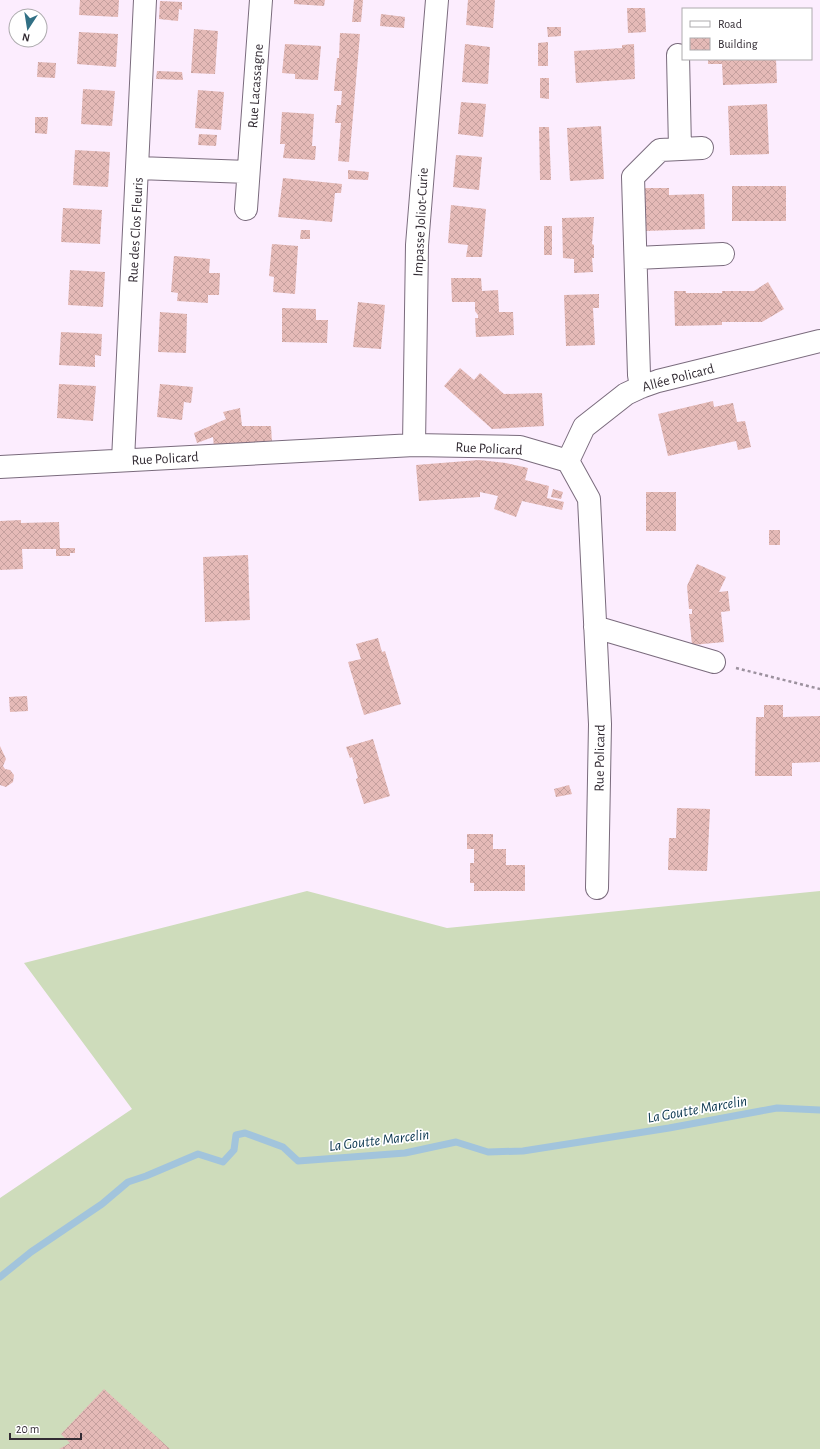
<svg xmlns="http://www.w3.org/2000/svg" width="820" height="1449" font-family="'Alegreya Sans',sans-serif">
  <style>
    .grass { fill: #cedcbb }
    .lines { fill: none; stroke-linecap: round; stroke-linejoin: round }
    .stream { stroke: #a2c4dc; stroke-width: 7 }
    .building { fill: url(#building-cross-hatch) }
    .minor-casing { stroke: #7a6b7d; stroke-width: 24 }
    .path { stroke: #9c919e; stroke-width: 2.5; stroke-dasharray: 3 3; stroke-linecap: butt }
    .minor { stroke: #fff; stroke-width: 22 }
    .labels { text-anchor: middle; stroke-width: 3.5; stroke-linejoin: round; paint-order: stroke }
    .street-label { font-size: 14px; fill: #332c34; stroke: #fff }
    .water-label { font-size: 15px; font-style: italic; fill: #08344d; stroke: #fff }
  </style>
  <defs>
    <pattern id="building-cross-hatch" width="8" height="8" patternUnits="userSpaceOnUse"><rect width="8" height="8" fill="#e5bab7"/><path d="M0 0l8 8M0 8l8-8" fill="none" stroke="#c5a09e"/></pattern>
  </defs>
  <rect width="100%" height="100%" fill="#fcedfe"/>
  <!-- grass -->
  <path class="grass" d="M307,891L447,928L820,891V1449H0V1198L132,1109L24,963Z"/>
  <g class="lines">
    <!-- stream -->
    <path class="stream" d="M0,1277L31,1252L102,1204L128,1182L146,1176L198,1154L223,1162L234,1150L236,1135L245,1133L283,1147L298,1161L405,1153L456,1142L488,1152L523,1151L669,1128L777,1108L820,1110"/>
  </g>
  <!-- building -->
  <path class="building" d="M80,0H119L118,17L79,15Z
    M294,0H325L324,6L294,4Z
    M354,0H363L361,22H352Z
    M468,0H495L493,28L466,25Z
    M160,1L182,2V10L179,9L178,21L159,19Z
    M627,8H645L646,32L628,33Z
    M381,14L405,17L404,28L380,26Z
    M547,27H561V36L548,37Z
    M194,29L218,31L215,74L191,73Z
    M79,32L118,34L116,67L77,64Z
    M340,33L360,34L349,162L338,161L341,123H335L337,105H341L342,91H334L337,58H339Z
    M548,42V66H538V43Z
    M285,44L321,46L318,80L295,79V74L282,73Z
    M465,44L490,47L488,84L462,82Z
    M634,44L635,79L576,83L574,51L622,48V45Z
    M708,59H776L777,83L723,85L722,64H708Z
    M38,62L56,63L55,78L37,77Z
    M157,71L182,72L183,80L156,79Z
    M540,78H549V99L540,98Z
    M83,89L115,91L112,126L81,124Z
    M198,90L224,92L221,130L195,128Z
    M461,102L486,104L483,137L458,134Z
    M767,104L769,154L730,155L728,106Z
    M282,112L314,114L312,146H316L315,160L283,158L285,144H280Z
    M35,117H48L47,134L35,133Z
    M601,126L604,179L570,181L567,128Z
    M539,127H549L551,180H540Z
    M199,134L217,135L216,146L198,145Z
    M75,150L110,152L108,187L73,185Z
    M456,155L482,157L479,190L453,187Z
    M348,170L369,172L368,180L348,179Z
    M283,178L342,184L341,193H335L332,222L278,217Z
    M732,186H786V221H732Z
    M644,188H669V195L704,194L705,229L645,231Z
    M451,205L486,209L482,257H466L468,245L448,243Z
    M63,208L102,210L100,244L61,242Z
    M594,217L592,244L594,245V258H592L593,272L574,273V259L563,258L562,218Z
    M544,226H552V255H544Z
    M301,230H310V239H300Z
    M272,244L298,246L295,294L273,292L274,277L269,276Z
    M174,256L210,259L209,273H220L219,295H208V303L177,301L178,293L171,292Z
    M70,270L105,272L103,307L68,305Z
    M451,278H481L482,291L498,290L499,312H513L514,335L476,337L475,318H478V315L475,311V302H452Z
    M768,282L784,309L762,322H722V325L675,326L674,291H686V293H722V302V291H754Z
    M599,294V308H593L595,345L566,346L564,295Z
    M358,302L385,305L381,349L353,347Z
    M282,308L316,309V320H328L327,343L282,342Z
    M160,312L187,314L186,353L158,352Z
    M61,332L102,334L101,356L95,355V367L59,365Z
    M460,368L474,380L480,373L504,394L542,393L544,426L492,429L444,386Z
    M59,384L96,386L93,421L57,418Z
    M160,384L193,387L191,403L184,402L182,420L157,417Z
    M713,401L714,407L733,403L737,422L745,421L751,447L738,450L736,441L668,456L658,414Z
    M240,408L242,426H271L272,443L214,447L213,437L197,443L194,433L226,419L223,412Z
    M479,460L506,463L528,468L525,480L549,486L547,498L564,502L562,510L522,501L516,517L494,509L498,496L480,492V497L419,501L416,465Z
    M553,489L563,492L561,499L551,497Z
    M646,492H676V531H646Z
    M21,520V523L59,522L60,548H75V553H70V556H56V549H22L23,569L0,570V521Z
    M769,530H780V545H769Z
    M248,555L250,620L205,622L203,557Z
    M697,564L726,577L719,592L728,591L730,611L721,612L724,642L692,645L689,614H692V609H689L687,586Z
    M378,638L382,652L385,651L401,704L364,715L348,662L361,659L356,644Z
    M27,696L28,711L10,712L9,697Z
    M764,705H783V717L820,716V762L792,763V776H755L756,717H764Z
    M373,739L390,796L364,804L356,779L358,778L352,757L350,758L346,747Z
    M0,746L6,759L3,766L5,769L10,770L14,775L13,782L6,787L0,785Z
    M569,785L572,794L556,797L554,789Z
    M677,808L710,809L707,871L668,870L669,838H676Z
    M467,834H493V849H506V865H525V891H474V883H470V863H474V849H467Z
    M104,1389L170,1449H59L70,1443L61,1434Z"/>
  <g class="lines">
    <defs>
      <path id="minor" d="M678,55L680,149
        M138,168L248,172
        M246,209L261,0
        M636,258L723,254
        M641,387L639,375L633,177L660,150L702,148
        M414,445L417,245L437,0
        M123,460L145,0
        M568,461L584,427L626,394L641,387L658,381L820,341
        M0,467L414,445L520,447L568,461L589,499L600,724L597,888
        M595,627L714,662"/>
    </defs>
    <!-- minor casing -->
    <use href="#minor" class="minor-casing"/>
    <!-- path -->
    <path class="path" d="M736,668L820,689"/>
    <!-- minor -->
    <use href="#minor" class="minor"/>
  </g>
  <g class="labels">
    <!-- street labels -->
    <g class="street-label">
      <text transform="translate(255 86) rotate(-86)" y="5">Rue Lacassagne</text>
      <text transform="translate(420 222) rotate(-87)" y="5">Impasse Joliot-Curie</text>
      <text transform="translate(135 230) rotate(-87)" y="5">Rue des Clos Fleuris</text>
      <text transform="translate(678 377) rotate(-15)" y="5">Allée Policard</text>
      <text transform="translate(489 448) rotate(3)" y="5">Rue Policard</text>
      <text transform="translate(165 458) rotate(-3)" y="5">Rue Policard</text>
      <text transform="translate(599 758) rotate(-89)" y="5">Rue Policard</text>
    </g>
    <!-- water labels -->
    <g class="water-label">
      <text transform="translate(697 1109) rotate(-10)" y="5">La Goutte Marcelin</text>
      <text transform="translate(379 1140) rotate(-7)" y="5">La Goutte Marcelin</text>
    </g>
  </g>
  <!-- legend -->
  <rect x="682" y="8" width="130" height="52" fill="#ffffff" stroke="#adabae"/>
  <rect x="690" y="21" width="20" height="6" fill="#ffffff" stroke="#adabae"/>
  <text x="718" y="28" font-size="12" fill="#332c34">Road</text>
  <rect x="690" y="38" width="20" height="12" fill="url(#building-cross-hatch)" stroke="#adabae"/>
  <text x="718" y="48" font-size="12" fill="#332c34">Building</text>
  <!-- north arrow -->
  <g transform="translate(28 28) rotate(192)"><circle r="19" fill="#ffffff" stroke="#adabae"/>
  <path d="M0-3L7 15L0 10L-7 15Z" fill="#317085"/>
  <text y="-6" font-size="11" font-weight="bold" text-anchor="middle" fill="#332c34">N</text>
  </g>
  <!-- scale -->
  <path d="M10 1433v6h71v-6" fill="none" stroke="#332c34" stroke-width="2"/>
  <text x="16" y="1433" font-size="12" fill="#332c34" stroke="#ffffff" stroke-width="3" paint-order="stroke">20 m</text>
</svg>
